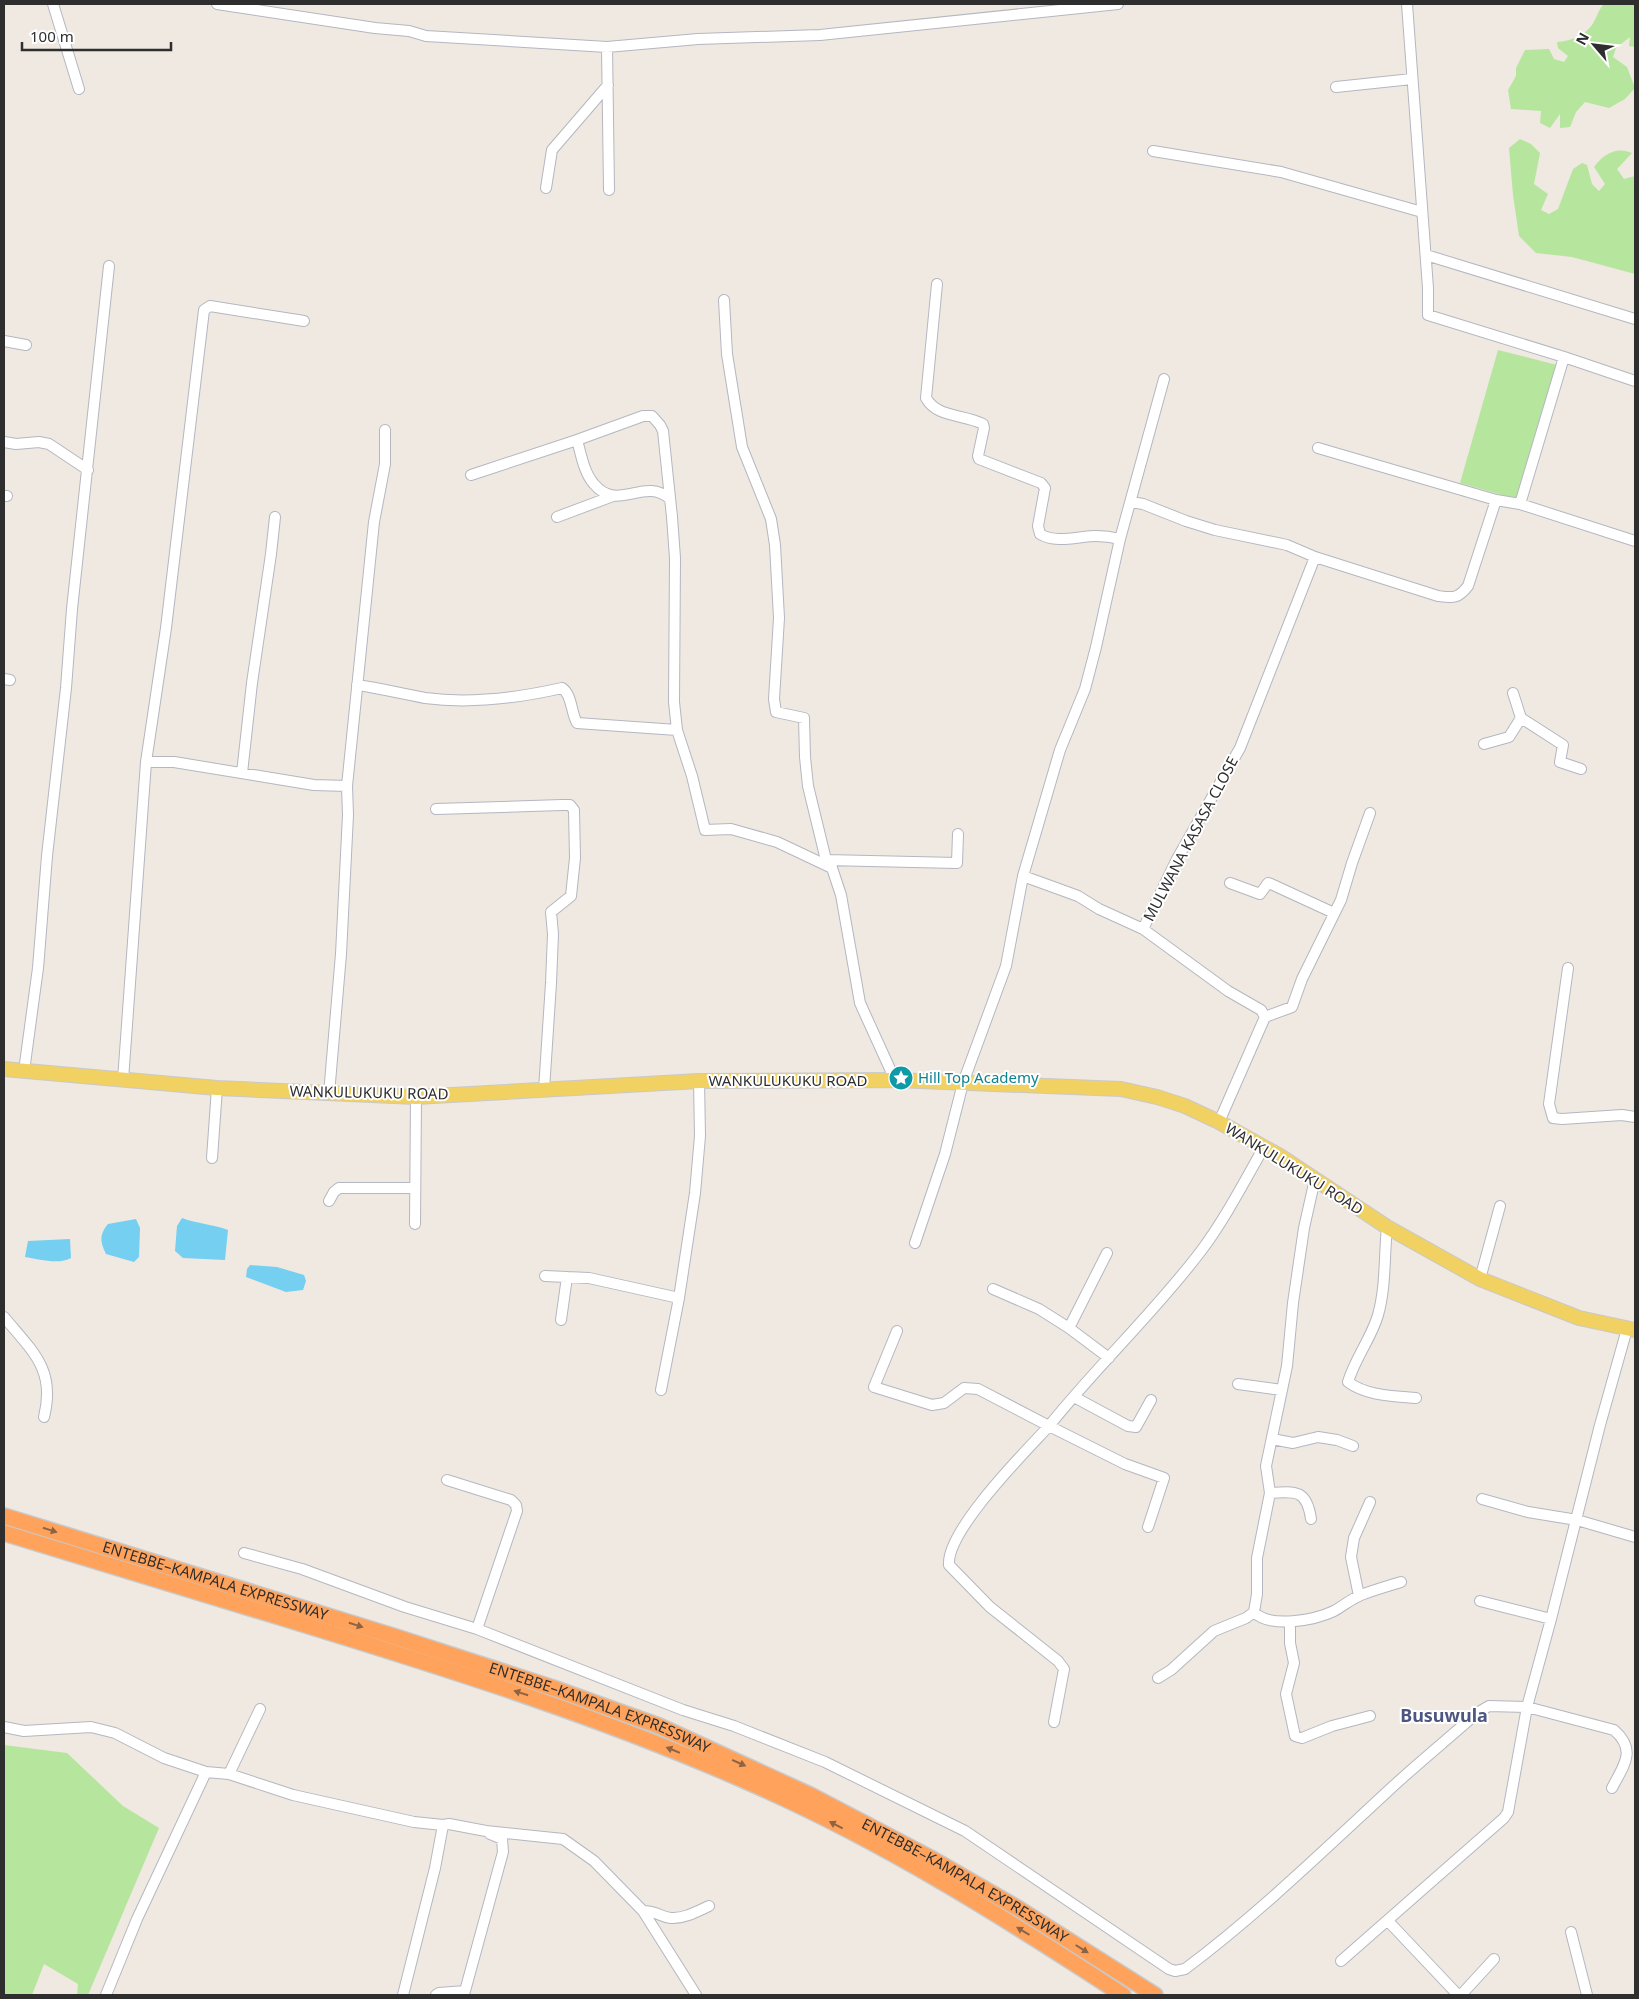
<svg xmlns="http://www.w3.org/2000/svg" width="1639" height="1999" font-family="'Noto Sans',sans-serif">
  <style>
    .green { fill: #b6e59e }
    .water { fill: #75cff0 }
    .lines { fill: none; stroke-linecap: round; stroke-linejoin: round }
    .minor-casing { stroke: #b4b7c1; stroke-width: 12 }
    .major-casing { stroke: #c9c9c9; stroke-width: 16 }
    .highway-casing { stroke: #c9c9c9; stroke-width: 18 }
    .minor { stroke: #fff; stroke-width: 10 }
    .major { stroke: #f2d163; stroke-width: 14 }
    .highway { stroke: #ffa35c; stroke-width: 15 }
    .oneway { fill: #8c6343 }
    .labels { text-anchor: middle; stroke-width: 4; stroke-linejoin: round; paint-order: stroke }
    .street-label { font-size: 15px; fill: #2e2e2e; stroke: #fff }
    .culture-label { font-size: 15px; fill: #0d838f; stroke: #fff; text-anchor: start }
    .quarter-label { font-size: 18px; font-weight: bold; fill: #4d5680; stroke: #fff }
  </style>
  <rect width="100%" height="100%" fill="#efe9e1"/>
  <!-- green -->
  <path class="green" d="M1604,4H1635V47L1629,46L1630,37L1616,48L1613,57L1627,67L1635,88L1625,99L1609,108L1585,102L1576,112L1570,127L1560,128V114L1550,128L1540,123L1541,111L1511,109L1508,90L1516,76V68L1525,50L1549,49L1554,59L1564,62L1568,56L1558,48L1557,42C1571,41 1584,36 1592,25C1597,18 1598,10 1604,4Z
    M1520,139L1531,144L1540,153L1534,184L1548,194L1541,210L1549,214L1558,209L1573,169L1582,163L1587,165L1592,184L1599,191L1605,184L1594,167C1603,154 1617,146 1632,153L1617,169L1624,179L1635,176V274L1572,257L1536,253L1519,236L1513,195L1509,148Z
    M1498,350L1557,365L1516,499L1460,483Z
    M4,1745L67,1753L123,1806L159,1828L88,1995H77L78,1984L44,1964L32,1995H4Z"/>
  <!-- water -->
  <path class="water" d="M182,1218C197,1224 213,1224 228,1230L225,1260L183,1258L175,1251L177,1226Z
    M136,1219L140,1228L139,1257L134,1262L106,1254C100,1242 99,1235 108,1224Z
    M70,1239L71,1258C59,1265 38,1259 25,1257L28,1241Z
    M250,1265L277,1267L304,1275L306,1281L303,1290L286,1292L246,1277L247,1269Z"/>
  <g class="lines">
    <defs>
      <path id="minor" d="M53,4L79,89
        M217,4L375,28L409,31L426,36L607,47L698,39L820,35L1118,4
        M1407,4L1428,288V315L1564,357L1520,504
        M607,47L609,190
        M1336,87L1412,79
        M1153,151L1281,172L1422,212
        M546,188L552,150L608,85
        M1426,255L1635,319
        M937,284L926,398C937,418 964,414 983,424L984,428L978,456L979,459L1041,483L1045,488L1038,526L1040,534C1056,544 1079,536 1096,536C1104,536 1112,537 1120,539
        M724,300L727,354L742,447L771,519L775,545L779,618L774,699L776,712L804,718L805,757L808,786L826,860L832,867
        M4,341L26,345
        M1564,357L1635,381
        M4,442L16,444L39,442L49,444L88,470
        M1318,448L1496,500L1520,504L1635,541
        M471,475L577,440
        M4,496H7
        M670,499C644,476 618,513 594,484C584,473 581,454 577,440L643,416H652L660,425L663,431L672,517L675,558L674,702L677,730L692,776L705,830L731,829L777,842L832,868L841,895L860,1003L895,1080
        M1131,502L1143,504L1186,521L1215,530L1287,545L1315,557L1438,596C1453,598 1458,599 1468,586L1496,500
        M557,517L613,496
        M4,679L10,680
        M357,685C380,688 402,694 425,698C470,704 518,698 562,688C572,694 571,713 577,723L677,730
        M1513,693L1521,718L1563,745L1560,762L1581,769
        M1484,744L1509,737L1521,718
        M146,762H174L314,785L347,786L374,522L385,464V430
        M242,773L252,683L271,554L275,517
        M436,809L562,805H570L574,810L575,858L571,896L551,912L553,934L551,983L544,1090
        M826,860L957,863L958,834
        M1023,876L1078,896L1099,909L1143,929
        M1230,883L1260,894L1268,883L1271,884L1334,913
        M1568,968L1549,1104L1553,1118L1562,1119L1622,1115L1635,1117
        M1265,1017L1261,1010L1228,991L1143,929L1177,859L1240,748L1315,557
        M1265,1017L1292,1007L1302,979L1341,900L1352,863L1370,813
        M24,1071L38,968L47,856L66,688L72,609L109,266
        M123,1080L146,762L166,628L204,310L210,306L304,321
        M329,1094L341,954L348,815L347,786
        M1219,1122L1265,1017
        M212,1158L217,1088
        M329,1201L334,1192L339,1188H415
        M415,1224L416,1097
        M1387,1227C1384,1256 1386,1287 1378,1315C1371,1339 1355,1358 1348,1382C1367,1396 1393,1396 1416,1398
        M915,1243L945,1154L963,1083L1006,966L1023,876L1060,750L1085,689L1096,647L1120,539L1164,379
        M545,1276L589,1278L679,1298
        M1480,1279L1500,1206
        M993,1289L1039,1309L1069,1328L1109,1358
        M4,1317C32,1351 56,1369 44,1417
        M561,1320L567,1277
        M1069,1328L1107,1253
        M897,1331L874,1387L932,1405L944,1403L964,1388L978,1389L1049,1426C1097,1366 1154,1313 1201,1251C1225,1219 1244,1182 1264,1147
        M1238,1384L1282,1390
        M661,1390L679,1298L695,1193L700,1136L699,1081
        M1074,1397L1128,1426L1136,1427L1151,1400
        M1272,1439L1293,1443L1318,1437L1337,1440L1353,1446
        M447,1480L511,1500L516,1505L517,1511L477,1629
        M1270,1493C1296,1491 1307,1490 1311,1519
        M1482,1499L1528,1512L1577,1520L1635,1537
        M244,1553L302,1569L405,1607L477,1629L683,1710L734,1726L825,1762L965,1831L1169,1969L1175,1971L1185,1969C1257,1915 1322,1852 1388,1791C1417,1764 1448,1739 1477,1713L1489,1706L1527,1707L1614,1730C1637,1750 1624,1765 1612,1788
        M1359,1596L1351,1557L1354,1538L1370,1502
        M1480,1601L1551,1619
        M1254,1612C1270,1629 1315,1620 1334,1611C1343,1606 1351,1599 1361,1595C1374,1590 1388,1586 1401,1582
        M1290,1622V1643L1294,1663L1286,1694L1295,1736L1302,1738L1332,1726L1370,1716
        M1158,1678L1171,1670L1214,1631L1246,1618L1254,1612L1257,1594V1558L1270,1493L1266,1466L1287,1366L1293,1303L1304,1228L1315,1179
        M1054,1722L1064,1669L1058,1661L990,1607L949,1565C946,1531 1025,1452 1049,1426L1125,1464L1164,1478L1148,1527
        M4,1727L24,1731L91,1727L115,1733L164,1758L206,1772L229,1774L293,1795L414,1822L443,1825L449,1824L486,1831L563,1839L594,1861L643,1911L696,1995
        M229,1774L260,1709
        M643,1911C657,1911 660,1917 671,1918C684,1919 698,1911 709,1906
        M1388,1921L1458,1995
        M1571,1932L1587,1995
        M1341,1961L1504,1818L1508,1812L1527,1707L1551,1619L1600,1425L1627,1329
        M106,1995L137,1919L206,1772
        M403,1995L435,1868L443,1825
        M436,1995L439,1993L465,1991L503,1852L502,1839L490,1834
        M1461,1995L1494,1959"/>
      <path id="major" d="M4,1069L217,1088L416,1097L699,1081L895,1080L1121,1089L1157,1097L1185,1106L1219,1122L1280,1156L1387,1227L1480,1279L1579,1318L1635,1330"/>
      <g id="highway">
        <path id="s1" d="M4,1516L396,1637L553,1688L659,1726L810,1795L934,1860L1019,1909L1155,1995"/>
        <path d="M4,1533C102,1562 199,1592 296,1622C452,1670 608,1719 757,1786C886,1843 1005,1918 1123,1995"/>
      </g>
    </defs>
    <!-- minor casing -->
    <use href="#minor" class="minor-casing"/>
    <!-- major casing -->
    <use href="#major" class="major-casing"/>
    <!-- highway casing -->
    <use href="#highway" class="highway-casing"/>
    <!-- minor -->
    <use href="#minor" class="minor"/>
    <!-- major -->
    <use href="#major" class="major"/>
    <!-- highway -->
    <use href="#highway" class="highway"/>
  </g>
  <!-- one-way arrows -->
  <defs><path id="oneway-solid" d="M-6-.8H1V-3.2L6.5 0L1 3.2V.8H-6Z" transform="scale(1.25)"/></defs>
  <g class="oneway">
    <use href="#oneway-solid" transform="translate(50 1530) rotate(17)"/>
    <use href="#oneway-solid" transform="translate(356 1625) rotate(17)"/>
    <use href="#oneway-solid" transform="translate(521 1693) rotate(-162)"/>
    <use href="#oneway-solid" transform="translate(673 1750) rotate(-158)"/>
    <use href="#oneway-solid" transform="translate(739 1763) rotate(24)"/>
    <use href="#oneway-solid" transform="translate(836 1825) rotate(-153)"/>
    <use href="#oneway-solid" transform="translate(1023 1931) rotate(-149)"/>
    <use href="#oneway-solid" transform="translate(1082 1949) rotate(32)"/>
  </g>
  <!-- icons -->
  <defs>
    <symbol id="sight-disc" viewBox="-11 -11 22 22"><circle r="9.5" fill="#0f9aa8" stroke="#fff"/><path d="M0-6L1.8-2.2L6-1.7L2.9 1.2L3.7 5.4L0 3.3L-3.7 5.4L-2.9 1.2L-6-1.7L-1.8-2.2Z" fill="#fff"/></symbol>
  </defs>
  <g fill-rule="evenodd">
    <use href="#sight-disc" x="887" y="1064" width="28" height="28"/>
  </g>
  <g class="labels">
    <!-- street labels -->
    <g class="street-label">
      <text transform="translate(1191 839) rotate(-62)" y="5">MULWANA KASASA CLOSE</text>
      <text x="788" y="1086">WANKULUKUKU ROAD</text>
      <text transform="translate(369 1093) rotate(1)" y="5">WANKULUKUKU ROAD</text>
      <text transform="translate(1294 1169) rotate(32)" y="5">WANKULUKUKU ROAD</text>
      <text dy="5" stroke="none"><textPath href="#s1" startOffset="221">ENTEBBE–KAMPALA EXPRESSWAY</textPath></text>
      <text dy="5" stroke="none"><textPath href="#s1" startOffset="626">ENTEBBE–KAMPALA EXPRESSWAY</textPath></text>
      <text dy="5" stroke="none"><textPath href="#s1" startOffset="1031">ENTEBBE–KAMPALA EXPRESSWAY</textPath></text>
    </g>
    <!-- culture labels -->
    <g class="culture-label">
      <text x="918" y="1083">Hill Top Academy</text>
    </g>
    <!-- quarter labels -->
    <g class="quarter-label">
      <text x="1444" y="1722">Busuwula</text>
    </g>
  </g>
  <!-- border -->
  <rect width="1639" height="1999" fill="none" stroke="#2e2e2e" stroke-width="10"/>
  <!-- north arrow -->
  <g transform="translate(1594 45) rotate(298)" stroke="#ffffff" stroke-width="4" paint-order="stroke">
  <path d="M0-4L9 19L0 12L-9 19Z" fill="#2e2e2e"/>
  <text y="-8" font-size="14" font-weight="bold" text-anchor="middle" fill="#2e2e2e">N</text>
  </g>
  <!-- scale -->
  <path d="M22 42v8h149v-8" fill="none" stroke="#2e2e2e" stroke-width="2.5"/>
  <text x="30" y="42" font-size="15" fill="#2e2e2e" stroke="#ffffff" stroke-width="4" paint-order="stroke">100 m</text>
</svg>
